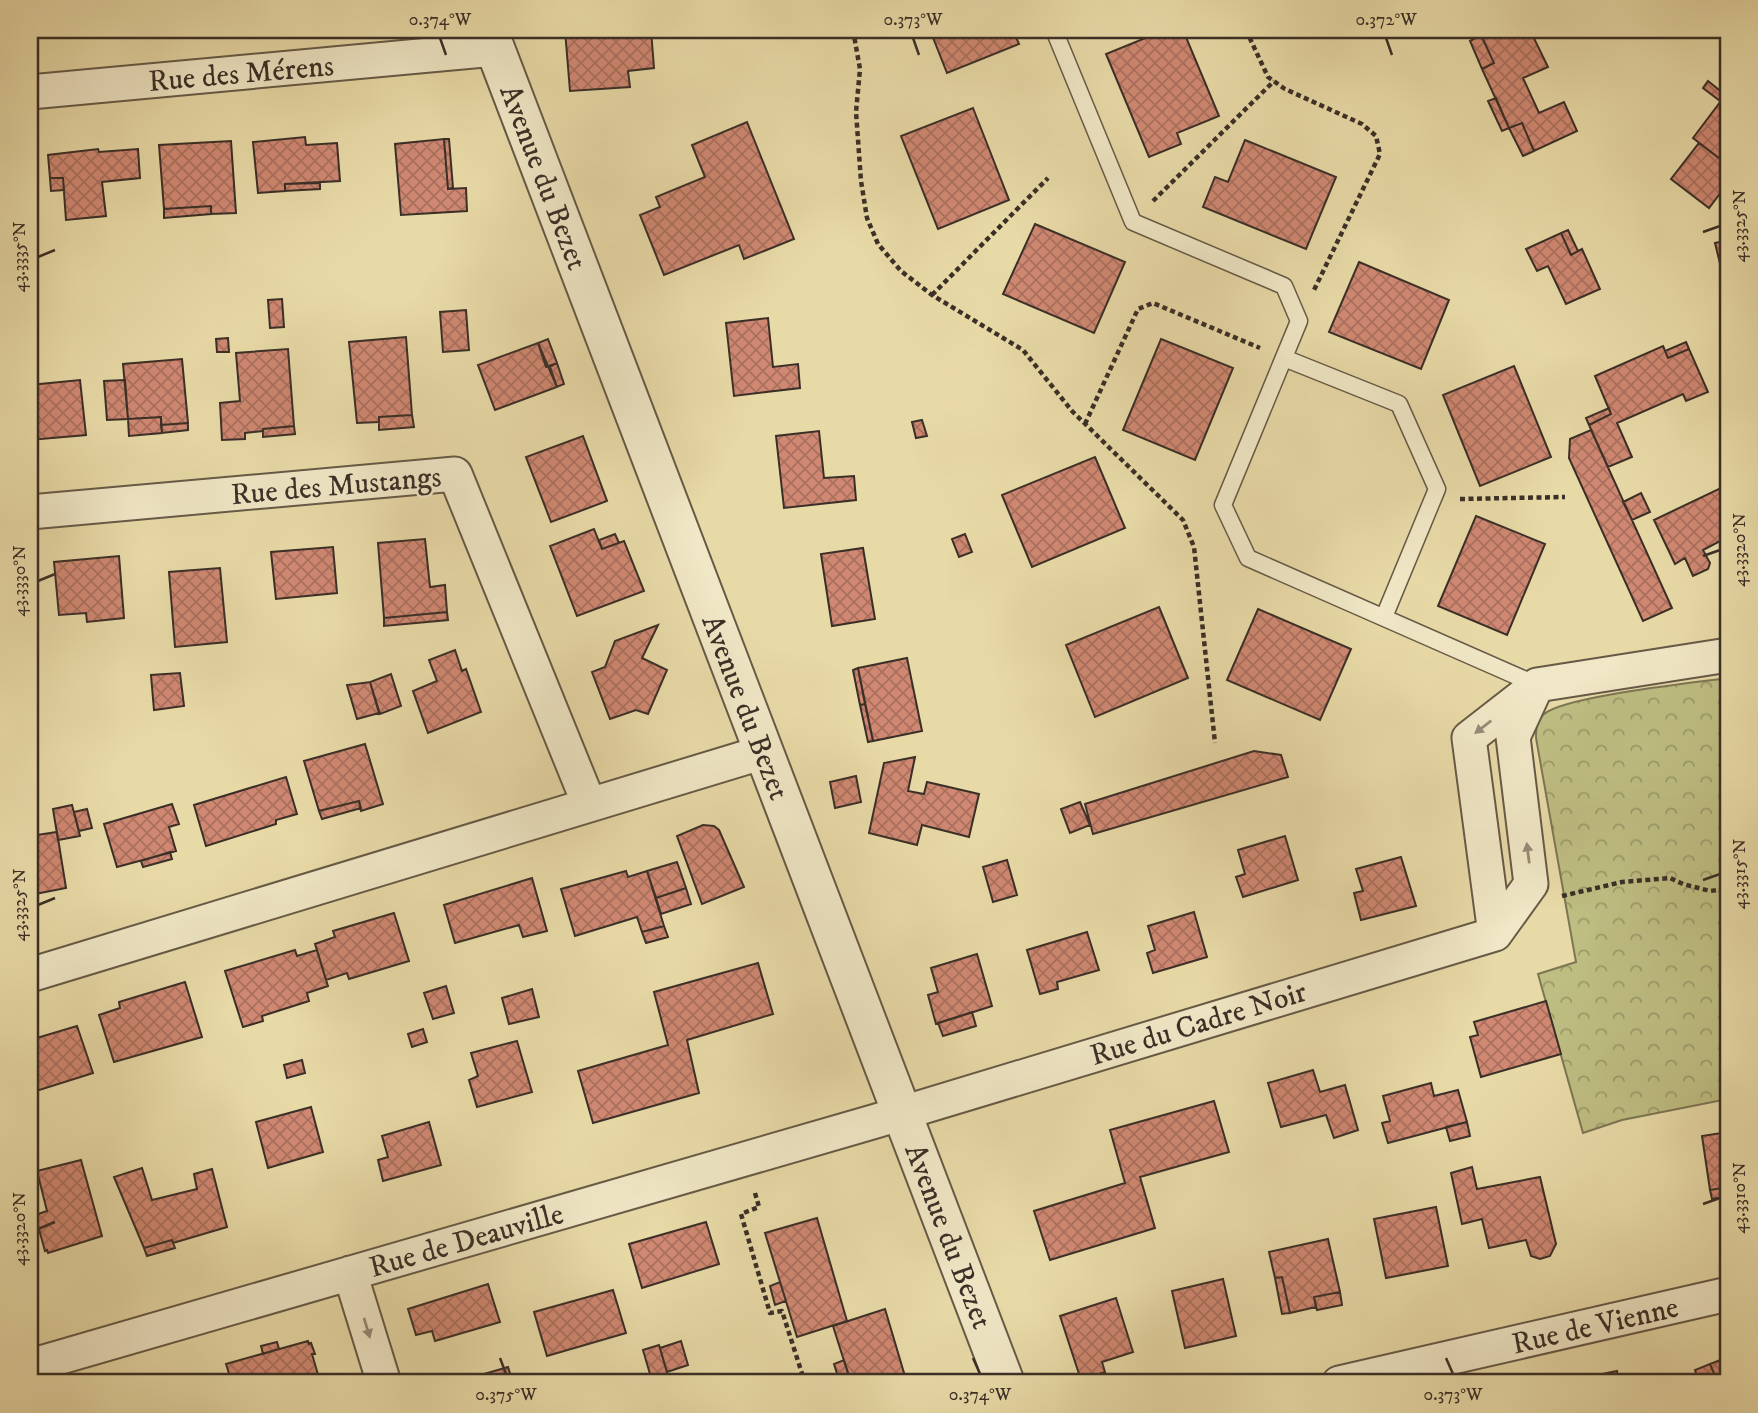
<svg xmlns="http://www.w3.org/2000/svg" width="1758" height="1413" font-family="'IM FELL DW Pica',serif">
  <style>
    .forest { fill: url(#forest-crowns); stroke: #7c7654; stroke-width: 2 }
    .building { fill: url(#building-cross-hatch); stroke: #3a2f27; stroke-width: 2 }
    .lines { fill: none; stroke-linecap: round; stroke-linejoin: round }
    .service-casing { stroke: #665a47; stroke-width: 19 }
    .minor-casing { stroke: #665a47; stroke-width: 37 }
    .tertiary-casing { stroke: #665a47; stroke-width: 42 }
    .path { stroke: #3a2f27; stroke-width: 4.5; stroke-dasharray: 5 3.5; stroke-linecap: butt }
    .service { stroke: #f0e7c6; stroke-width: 16 }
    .minor { stroke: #f0e7c6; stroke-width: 33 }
    .tertiary { stroke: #f0e7c6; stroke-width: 38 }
    .oneway { fill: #958b76 }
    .ticks { fill: none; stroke: #3a2f27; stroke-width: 2.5 }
    .labels { text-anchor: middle; stroke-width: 5; stroke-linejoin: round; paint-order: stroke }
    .street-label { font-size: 30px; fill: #3a2f27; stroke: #f0e7c6 }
    .neatline { fill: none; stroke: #3a2f27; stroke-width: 2.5 }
    .ticks-label { font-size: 18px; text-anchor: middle; fill: #3a2f27 }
  </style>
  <defs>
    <pattern id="forest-crowns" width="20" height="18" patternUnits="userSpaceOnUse" patternTransform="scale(1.75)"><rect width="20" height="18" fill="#bebd82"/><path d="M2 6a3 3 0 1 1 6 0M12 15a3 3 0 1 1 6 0" fill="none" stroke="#9b9a6a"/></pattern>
    <pattern id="building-cross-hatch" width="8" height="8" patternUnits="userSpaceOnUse" patternTransform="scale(1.75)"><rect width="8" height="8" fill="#d08872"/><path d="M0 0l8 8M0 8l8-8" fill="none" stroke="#aa705e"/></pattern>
  </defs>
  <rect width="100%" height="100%" fill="#e8daa7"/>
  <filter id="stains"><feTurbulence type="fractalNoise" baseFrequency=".00286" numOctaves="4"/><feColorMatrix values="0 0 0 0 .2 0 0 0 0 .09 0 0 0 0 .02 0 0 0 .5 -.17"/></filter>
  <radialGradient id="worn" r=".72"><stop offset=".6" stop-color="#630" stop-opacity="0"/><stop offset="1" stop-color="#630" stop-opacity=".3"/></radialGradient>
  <!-- forest -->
  <path class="forest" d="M1728,678V1099L1622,1120L1583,1133L1538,974L1576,962L1536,738C1536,729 1536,721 1544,714C1566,696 1693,683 1728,678Z"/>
  <!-- building -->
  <path class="building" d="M565,30H651L654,68L628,71L630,87L570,91Z
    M930,30H1013L1019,44L947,73Z
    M1165,30H1183L1219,116L1177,133L1181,144L1149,157L1106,54Z
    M1494,30H1530L1548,67L1523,78L1539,113L1564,102L1577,131L1534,151L1522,123L1509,128L1482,69L1494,63L1481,35Z
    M1481,35L1494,63L1482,69L1470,41Z
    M1708,81L1728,97V107L1703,88Z
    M1496,98L1509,128L1502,131L1488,101Z
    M1721,101L1728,107V165L1693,138Z
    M973,108L1009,200L938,229L901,136Z
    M747,122L794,239L744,259L739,245L664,275L640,215L660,207L656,197L705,177L692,145Z
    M1522,123L1534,151L1523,156L1509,128Z
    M305,137L306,145L337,143L340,181L285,184V191L258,193L253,142Z
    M444,139L448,189L466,188L467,211L401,215L395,144Z
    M444,139H449L453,188L448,189Z
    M1245,140L1336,177L1306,249L1203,207L1215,177L1228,182Z
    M231,141L236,213L211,214V206L164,209L159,145Z
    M1699,143L1728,165V183L1709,208L1671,179Z
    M98,149L99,152L138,149L140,178L102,182L106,216L66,220L63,178H50L48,155Z
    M50,178H63L64,190L51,191Z
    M320,183V189L285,191V184Z
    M211,206V214L164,218V209Z
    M1035,224L1125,262L1094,333L1003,294Z
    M1568,230L1578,251L1571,255L1561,233Z
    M1561,233L1571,255L1582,249L1600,289L1566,304L1548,266L1537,271L1526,249Z
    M1728,240V283L1725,284L1715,243Z
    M1359,262L1449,300L1421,369L1329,332Z
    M282,299L284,327L270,328L268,300Z
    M466,310L469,350L443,352L440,312Z
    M768,318L773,367L798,364L800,388L734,396L726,323Z
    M406,337L412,415L379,417V422L357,423L349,342Z
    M228,338L229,352H217L216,339Z
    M548,339L557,363L546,367L538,343Z
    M1161,339L1233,368L1195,460L1123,430Z
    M1686,342L1689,349L1668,358L1665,351Z
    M538,343L557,387L495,410L478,365Z
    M1663,346L1668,358L1689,349L1708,392L1686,401L1683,394L1617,423L1632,457L1608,467L1589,425L1611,414L1595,376Z
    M288,349L294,426L263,429V431L245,433V439L222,440L220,403L240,401L236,353Z
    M182,359L188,423L161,425V417L128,419L123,364Z
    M557,363L564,384L557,387L550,367Z
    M1514,366L1551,457L1480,486L1443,395Z
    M80,380L86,435L30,440V385Z
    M125,380L128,419L107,420L104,381Z
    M1609,408L1611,414L1589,425L1586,418Z
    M412,415L414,427L379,430V417Z
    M161,417L162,433L129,436L128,419Z
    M922,420L927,436L916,438L912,422Z
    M188,423V430L162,433L161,425Z
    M294,426L295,434L263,437V429Z
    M1591,430L1672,608L1643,621L1569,458L1570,439Z
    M819,431L824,478L854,476L856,500L784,508L776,436Z
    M583,436L607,501L551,522L526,457Z
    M1095,457L1125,528L1032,567L1002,495Z
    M1725,486L1728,493V537L1703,550L1710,563L1708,569L1693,576L1685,558L1675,564L1654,520Z
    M1641,493L1650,512L1632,520L1623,502Z
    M1476,516L1545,544L1507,635L1438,606Z
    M594,529L602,549L624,541L644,591L577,616L550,546Z
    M615,534L619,543L602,549L599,540Z
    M965,534L972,552L959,557L952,539Z
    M425,539L430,587L445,585L447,612L384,618L378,543Z
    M333,547L337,593L276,599L271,552Z
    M863,548L875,619L832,626L821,554Z
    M119,556L124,618L87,622L86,613L59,615L54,562Z
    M220,568L227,642L175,647L169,572Z
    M1159,607L1188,678L1095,717L1066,645Z
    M1258,609L1351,649L1320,720L1227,680Z
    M447,612L448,620L384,626V618Z
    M658,625L642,658L667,670L648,714L636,710L610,719L592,672L605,667L615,641Z
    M455,650L462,671L466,669L481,712L428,733L413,691L437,681L429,660Z
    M907,658L922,731L873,741L858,668Z
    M858,668L865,704L860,705L853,670Z
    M180,673L184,706L154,710L151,675Z
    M391,674L401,706L380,714L370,682Z
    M370,682L379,713L357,719L347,685Z
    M865,704L873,741L868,742L860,705Z
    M365,744L383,804L361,811L359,801L319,811L304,761Z
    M1254,751L1281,755L1288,777L1093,834L1085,804Z
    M915,757L908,791L924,794L927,782L979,794L969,837L922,825L917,845L869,833L884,763Z
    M856,776L861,802L835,808L830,782Z
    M286,777L297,814L276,820V824L206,846L194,805Z
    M359,801L361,808L322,819L319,811Z
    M1080,802L1090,825L1070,833L1061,809Z
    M172,804L179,824L169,827L176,851L117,867L104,824Z
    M72,805L80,836L58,840L53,809Z
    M87,809L92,828L79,831L74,812Z
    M703,825L714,826L719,830L744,887L702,904L677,836Z
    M57,832L66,888L30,895V836Z
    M1285,836L1298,880L1243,897L1236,877L1245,874L1238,850Z
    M170,852L172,859L143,867L141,861Z
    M1401,857L1416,906L1361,920L1354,893L1363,891L1356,869Z
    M1007,860L1017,895L993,902L983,867Z
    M677,862L686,888L656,898L647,871Z
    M626,871L628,877L647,871L664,926L642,932L637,917L575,936L561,889Z
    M532,878L547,931L523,937L519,925L455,943L444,905Z
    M686,888L691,904L661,914L656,898Z
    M1194,912L1207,957L1153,973L1147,953L1155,950L1148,926Z
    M394,913L409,961L349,979L347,973L326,980L315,944L335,937L333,931Z
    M664,926L668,937L646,943L642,932Z
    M1087,932L1099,970L1057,982L1058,989L1040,994L1027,950Z
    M295,950L297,956L317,950L328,986L307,993L309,1001L262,1016L263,1021L243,1027L225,971Z
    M977,954L992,1006L936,1024L928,995L938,992L931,968Z
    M758,963L773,1014L687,1040L699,1093L593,1123L578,1071L668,1045L654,992Z
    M185,982L202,1037L114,1062L99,1015L120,1008L119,1002Z
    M446,986L454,1013L433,1019L424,993Z
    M532,989L539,1017L509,1024L502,998Z
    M1546,1001L1561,1054L1481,1077L1470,1037L1478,1035L1474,1022Z
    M972,1012L976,1026L943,1036L938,1023Z
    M77,1026L93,1073L30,1093V1040Z
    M423,1029L427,1042L412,1047L408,1034Z
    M517,1041L532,1092L477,1107L469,1080L478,1076L471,1053Z
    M302,1060L305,1073L287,1078L284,1065Z
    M1313,1070L1320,1092L1345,1085L1358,1130L1334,1138L1326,1115L1281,1127L1268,1083Z
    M1431,1083L1434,1096L1458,1090L1467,1122L1388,1143L1382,1123L1390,1121L1383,1096Z
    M1214,1101L1229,1152L1140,1177L1155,1228L1050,1260L1034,1211L1125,1183L1110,1130Z
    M311,1107L323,1152L268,1168L256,1122Z
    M429,1122L441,1165L383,1181L378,1160L388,1157L382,1136Z
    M1467,1122L1470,1136L1450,1141L1446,1127Z
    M1728,1132V1187L1710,1190L1702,1136Z
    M81,1160L102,1236L48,1253L47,1250L45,1251L35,1215L47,1211L37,1171Z
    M1472,1167L1477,1189L1540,1177L1556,1244L1550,1256L1540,1259L1531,1256L1526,1240L1489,1248L1482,1219L1462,1224L1451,1173Z
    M142,1168L152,1200L197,1189L194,1174L212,1169L227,1227L173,1243L172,1240L144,1248L114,1177Z
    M1728,1187V1196L1712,1199L1710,1190Z
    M1436,1207L1448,1266L1386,1278L1374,1219Z
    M817,1218L847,1321L797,1337L765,1233Z
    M706,1222L719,1264L642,1288L629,1244Z
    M1328,1239L1340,1292L1314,1297L1316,1307L1290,1313L1282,1277L1275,1278L1269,1252Z
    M172,1240L175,1248L147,1256L144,1248Z
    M1282,1277L1290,1313L1282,1314L1275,1278Z
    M1223,1279L1236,1336L1185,1348L1172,1291Z
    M780,1282L786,1301L775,1305L770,1286Z
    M488,1284L500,1322L435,1341L432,1331L416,1335L408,1309Z
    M613,1290L626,1333L547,1356L534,1312Z
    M1340,1292L1342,1305L1317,1310L1314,1297Z
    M1116,1298L1133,1352L1102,1362L1105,1372L1081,1380L1060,1316Z
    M885,1309L907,1383H851L833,1326Z
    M308,1341L309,1344L311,1343L315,1354H312L319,1378L301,1383H232L226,1364Z
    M681,1341L688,1365L667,1372L660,1348Z
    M277,1342L279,1349L263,1354L261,1346Z
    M659,1345L668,1376L652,1381L643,1350Z
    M1728,1357V1383H1718L1710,1364Z
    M844,1360L850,1379L840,1383L834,1364Z
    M1710,1364L1718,1383H1699L1695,1370Z
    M508,1367L513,1383H468L467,1379Z
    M1617,1371L1619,1383H1559Z"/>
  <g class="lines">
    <defs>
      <path id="service" d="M1054,30L1133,222L1284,286L1299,321L1223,505L1248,558L1537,685
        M1284,358L1399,404L1437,489L1384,617"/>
      <path id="minor" d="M30,92L495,49
        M30,512L455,474L589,804
        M1495,934L1469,738L1537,685L1728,655
        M30,975L764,752
        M350,1273L384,1383
        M30,1366L876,1121L1495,934L1531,884L1513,737L1537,685
        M1339,1383L1728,1294"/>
      <path id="tertiary" d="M488,30L1005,1383"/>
    </defs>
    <!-- service casing -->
    <use href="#service" class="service-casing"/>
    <!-- minor casing -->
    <use href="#minor" class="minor-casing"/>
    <!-- tertiary casing -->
    <use href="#tertiary" class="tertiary-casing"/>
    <!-- path -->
    <path class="path" d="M853,30L860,69L856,112L861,181L867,218L878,244L901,271L932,295L1023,350L1072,411L1183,520L1194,547L1215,743
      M1246,30L1268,77L1285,89L1362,124L1376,136L1380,154L1314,290
      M1153,201L1274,81
      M932,295L1048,178
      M1085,424L1138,309L1153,303L1260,348
      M1460,499L1565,497
      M1562,896L1622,882L1670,878L1683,884L1710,891L1728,889
      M755,1193L759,1207L741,1214L770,1313L782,1311L805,1383"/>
    <!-- service -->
    <use href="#service" class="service"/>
    <!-- minor -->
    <use href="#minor" class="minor"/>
    <!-- tertiary -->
    <use href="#tertiary" class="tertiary"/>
  </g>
  <!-- one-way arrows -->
  <defs><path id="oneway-solid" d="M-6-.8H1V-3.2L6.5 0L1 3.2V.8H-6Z" transform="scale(1.75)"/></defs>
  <g class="oneway">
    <use href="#oneway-solid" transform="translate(1483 727) rotate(142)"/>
    <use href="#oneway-solid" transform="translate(1528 853) rotate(-97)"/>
    <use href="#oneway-solid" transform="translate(367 1328) rotate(73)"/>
  </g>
  <!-- ticks -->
  <path class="ticks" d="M440,38L446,55M913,38L919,55M1386,38L1392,55M1703,232L1720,226M38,257L55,250M1703,556L1720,550M38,581L55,574M1703,880L1720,874M38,905L55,898M1703,1204L1720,1198M38,1229L55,1222M500,1358L506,1374M973,1358L980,1374M1446,1358L1453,1374"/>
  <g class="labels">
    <!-- street labels -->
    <g class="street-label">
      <text transform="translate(241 73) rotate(-5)" y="10">Rue des Mérens</text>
      <text transform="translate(544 177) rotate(69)" y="10">Avenue du Bezet</text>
      <text transform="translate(336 485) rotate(-5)" y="10">Rue des Mustangs</text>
      <text transform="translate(746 707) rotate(69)" y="10">Avenue du Bezet</text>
      <text transform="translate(1198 1023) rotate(-17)" y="10">Rue du Cadre Noir</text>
      <text transform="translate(949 1236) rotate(69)" y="10">Avenue du Bezet</text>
      <text transform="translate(466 1240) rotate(-16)" y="10">Rue de Deauville</text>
      <text transform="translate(1595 1325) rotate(-13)" y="10">Rue de Vienne</text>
    </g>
  </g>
  <!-- margin -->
  <rect width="1758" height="1413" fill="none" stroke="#e8daa7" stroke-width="77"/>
  <rect x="38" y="38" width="1682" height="1336" class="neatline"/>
  <g class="ticks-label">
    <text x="440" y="25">0.374°W</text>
    <text x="913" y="25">0.373°W</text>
    <text x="1386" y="25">0.372°W</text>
    <text transform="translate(1739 226) rotate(-90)" y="6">43.3325°N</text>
    <text transform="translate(19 257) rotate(-90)" y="6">43.3335°N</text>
    <text transform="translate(1739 550) rotate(-90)" y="6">43.3320°N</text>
    <text transform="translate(19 581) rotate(-90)" y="6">43.3330°N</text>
    <text transform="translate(1739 874) rotate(-90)" y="6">43.3315°N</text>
    <text transform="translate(19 905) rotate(-90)" y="6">43.3325°N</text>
    <text transform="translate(1739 1198) rotate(-90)" y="6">43.3310°N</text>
    <text transform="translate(19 1229) rotate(-90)" y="6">43.3320°N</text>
    <text x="506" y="1400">0.375°W</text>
    <text x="980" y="1400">0.374°W</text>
    <text x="1453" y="1400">0.373°W</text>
  </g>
  <rect width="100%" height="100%" filter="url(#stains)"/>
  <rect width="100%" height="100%" fill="url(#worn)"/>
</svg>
